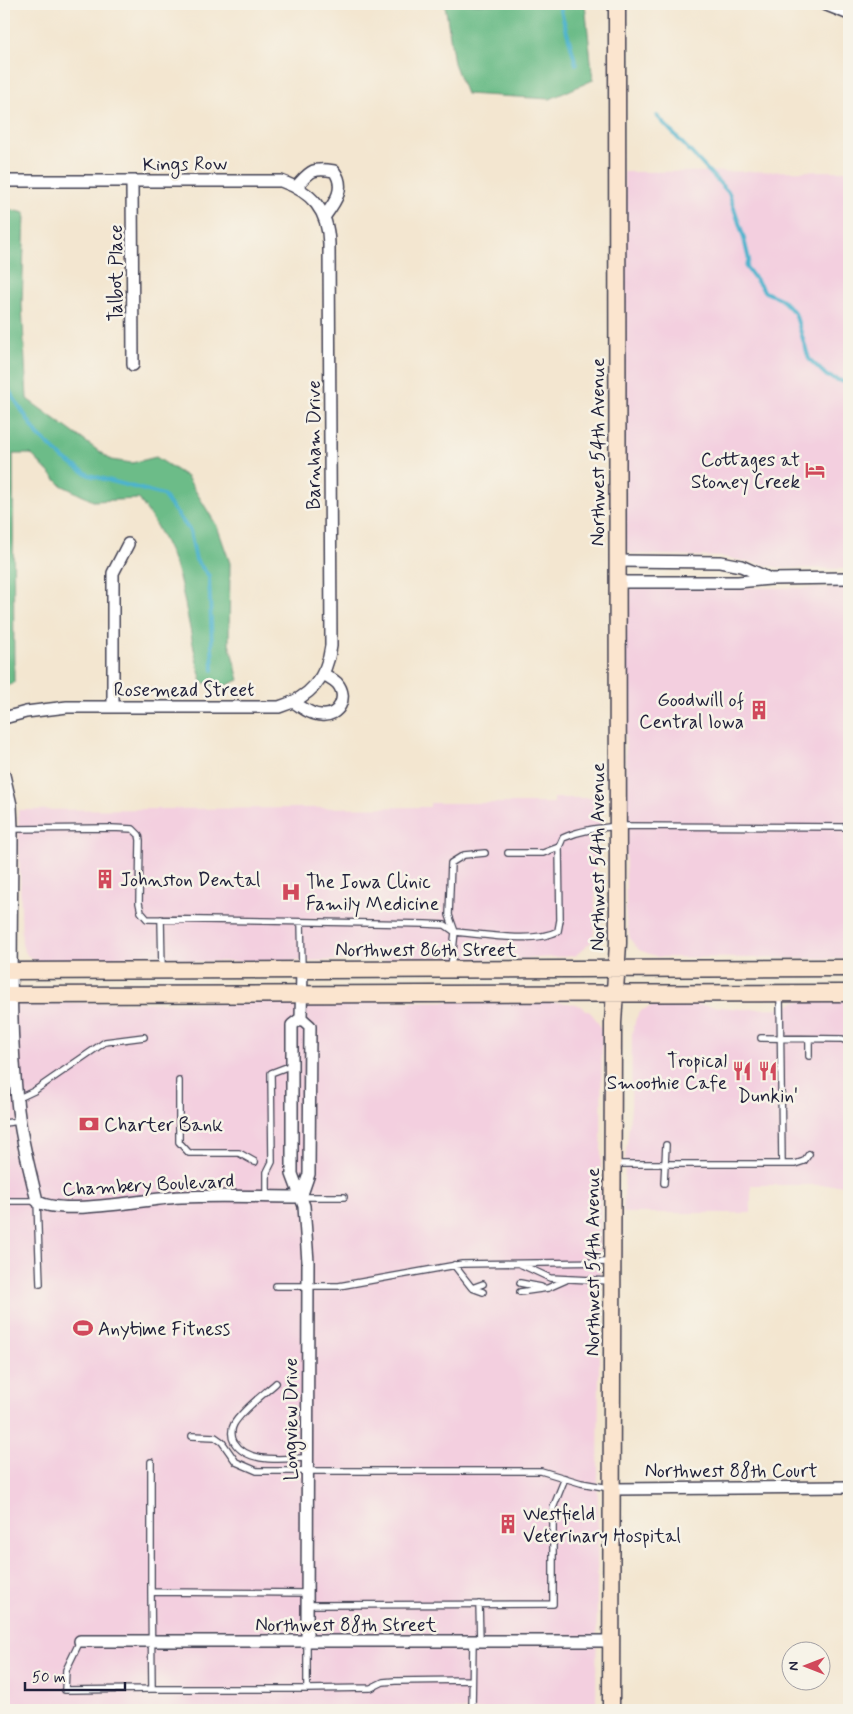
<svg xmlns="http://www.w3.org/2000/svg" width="853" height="1714" font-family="Mynerve,sans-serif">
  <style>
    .built { fill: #f3cfdf }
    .forest { fill: #6cbc88; stroke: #476f62 }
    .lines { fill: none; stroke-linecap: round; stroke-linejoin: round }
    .stream { stroke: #4eb3cd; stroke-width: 4 }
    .lane-casing { stroke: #413f51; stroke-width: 8 }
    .street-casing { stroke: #413f51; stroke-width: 14 }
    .secondary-casing { stroke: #413f51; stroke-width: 19 }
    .lane { stroke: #fff; stroke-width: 5.5 }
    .street { stroke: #fff; stroke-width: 11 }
    .secondary { stroke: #fbe5cf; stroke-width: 16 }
    .labels { text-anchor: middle; stroke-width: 5; stroke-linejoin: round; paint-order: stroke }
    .street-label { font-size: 19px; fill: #22223b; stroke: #f7f3e8 }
    .poi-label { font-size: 19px; fill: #22223b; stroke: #f7f3e8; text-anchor: start }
  </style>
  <rect width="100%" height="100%" fill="#f7f3e8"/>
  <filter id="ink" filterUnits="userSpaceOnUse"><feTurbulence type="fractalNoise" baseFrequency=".02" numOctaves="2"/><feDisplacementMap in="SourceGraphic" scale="10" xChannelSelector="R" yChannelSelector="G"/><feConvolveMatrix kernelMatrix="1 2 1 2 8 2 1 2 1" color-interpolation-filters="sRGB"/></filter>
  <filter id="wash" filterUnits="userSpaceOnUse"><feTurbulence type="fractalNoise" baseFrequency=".0096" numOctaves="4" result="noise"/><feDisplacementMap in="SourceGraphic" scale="20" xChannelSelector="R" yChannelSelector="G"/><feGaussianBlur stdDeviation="1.12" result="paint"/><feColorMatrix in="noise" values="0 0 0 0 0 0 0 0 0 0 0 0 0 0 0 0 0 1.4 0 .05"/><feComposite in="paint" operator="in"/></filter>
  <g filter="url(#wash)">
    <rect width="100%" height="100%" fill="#f3e6d0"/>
    <!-- built -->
    <path class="built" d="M849,171V569L781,568L723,557L632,554L625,547L624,172Z
      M639,587L849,588V959L658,957L639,950L630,939L626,918L625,596L631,589Z
      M554,798H603L596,871L594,931L590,943L575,956L521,959L38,963L27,955L22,945L18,810L430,807V803H554Z
      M532,1001L569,1003L581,1006L591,1013L598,1022L602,1033L596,1710H4V1003Z
      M795,1001H849V1185H751V1213H623L625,1160L631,1108L632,1034L636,1018L642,1010L658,1004L679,1003L742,1009L786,1008Z"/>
    <!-- forest -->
    <path class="forest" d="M445,4H585L593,80L550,99L466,94L454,63Z
      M4,208L25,213L22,305L27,399L111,460L132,463L156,457L187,477L217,526L230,563L229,643L239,680L220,688L202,682C192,647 188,612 179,577C172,552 154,520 139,499L93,501L61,485L31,454H13L14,683L4,687Z"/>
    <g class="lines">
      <!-- stream -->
      <path class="stream" d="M559,4L576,64
        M657,116L729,193L743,235L749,260L746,267L765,292L781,299L795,313L809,359L827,376L844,382
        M4,383L38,435L64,459L89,475L163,495L190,531L196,560L209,576L213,670"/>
    </g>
  </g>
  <g filter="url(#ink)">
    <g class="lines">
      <defs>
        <path id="lane" d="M12,829L112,828L133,829L139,835L140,840L139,903L141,912L147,919L425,924L445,925L455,932C482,934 534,944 558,931L560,920L559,847L563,838C581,830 598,828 618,826L849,827
          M508,853H543L559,847
          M161,919L162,970
          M301,922L302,969
          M451,968L455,932L449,915L451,863L464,855L485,853
          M780,995L782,1164
          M761,1038L842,1039L849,1042
          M809,1039V1056
          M179,1081V1142L189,1153H239L255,1162
          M17,1099L34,1091L105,1042L144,1037
          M4,1123L20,1121
          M614,1164H795L804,1161L809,1154
          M664,1183L666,1145
          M267,1197V1172L272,1162L271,1073L292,1065
          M301,1197H344
          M4,1201H37L40,1284
          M520,1264L550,1278L611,1281
          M454,1265L472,1288L483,1292
          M520,1283L541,1287
          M276,1286H339L462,1264L611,1262
          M472,1288L483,1284
          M520,1292L548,1288L566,1280
          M276,1383C264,1394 242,1410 234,1424C231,1429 231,1437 234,1442C248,1465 285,1458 307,1458
          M192,1436L215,1437L222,1442L236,1462L257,1471H541L581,1483L609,1488
          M151,1592V1462
          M307,1593L151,1592L152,1689H307
          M479,1604L480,1641
          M307,1605L553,1604V1508L565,1478
          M80,1641L66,1670L65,1690L152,1689
          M307,1641V1689L371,1688L383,1682L395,1681L472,1680
          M472,1710L473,1641"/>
        <path id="street" d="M824,4L849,14
          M4,181H281C312,192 328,210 329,244L331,646C327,678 310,698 279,707H67L26,712L4,718
          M132,181L133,365
          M296,187C310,172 311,167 334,171C346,187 336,201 325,216
          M617,561L720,562L741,566L768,578
          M617,582H738L770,579L849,578
          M293,702C302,707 311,715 321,715C339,717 349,697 337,683C333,679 328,677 324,674
          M113,706V573L128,544
          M4,775L11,805L12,829C12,919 8,1010 17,1100C20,1134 29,1167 37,1201C61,1217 151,1198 181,1197C221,1195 261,1197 301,1197
          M302,969L301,1018L292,1025V1174L304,1206L308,1262L307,1641
          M301,1018L310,1026L309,1174L301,1197
          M613,1489L849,1487
          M80,1641H611"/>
        <path id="secondary" d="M4,971L849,968
          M4,995L849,993
          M611,1710L613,1023L618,943L617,4"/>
      </defs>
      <!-- lane casing -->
      <use href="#lane" class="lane-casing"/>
      <!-- street casing -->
      <use href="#street" class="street-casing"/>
      <!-- secondary casing -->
      <use href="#secondary" class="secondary-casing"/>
      <!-- lane -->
      <use href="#lane" class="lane"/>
      <!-- street -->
      <use href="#street" class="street"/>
      <!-- secondary -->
      <use href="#secondary" class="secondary"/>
    </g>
  </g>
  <!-- icons -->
  <defs>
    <symbol id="hotel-bare" viewBox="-9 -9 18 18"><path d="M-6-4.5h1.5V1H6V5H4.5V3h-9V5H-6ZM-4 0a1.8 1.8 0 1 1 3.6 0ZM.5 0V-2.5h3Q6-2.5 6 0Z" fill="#d1495b" stroke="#f7f3e8" stroke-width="2.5" paint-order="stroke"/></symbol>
    <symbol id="building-bare" viewBox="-9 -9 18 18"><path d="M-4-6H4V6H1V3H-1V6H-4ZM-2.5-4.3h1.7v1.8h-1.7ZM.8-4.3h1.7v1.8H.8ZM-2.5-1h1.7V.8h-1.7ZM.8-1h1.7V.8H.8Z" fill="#d1495b" stroke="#f7f3e8" stroke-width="2.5" paint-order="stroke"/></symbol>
    <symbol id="hospital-bare" viewBox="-9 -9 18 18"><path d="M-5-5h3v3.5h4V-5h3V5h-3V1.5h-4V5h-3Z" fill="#d1495b" stroke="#f7f3e8" stroke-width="2.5" paint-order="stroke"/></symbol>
    <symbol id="restaurant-bare" viewBox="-9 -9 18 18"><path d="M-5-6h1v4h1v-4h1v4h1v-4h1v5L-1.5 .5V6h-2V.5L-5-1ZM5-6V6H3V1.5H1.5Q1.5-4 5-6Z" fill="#d1495b" stroke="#f7f3e8" stroke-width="2.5" paint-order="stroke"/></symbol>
    <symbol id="bank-bare" viewBox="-9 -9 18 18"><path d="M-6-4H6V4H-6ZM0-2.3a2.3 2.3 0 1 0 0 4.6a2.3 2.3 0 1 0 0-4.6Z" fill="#d1495b" stroke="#f7f3e8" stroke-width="2.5" paint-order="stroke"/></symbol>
    <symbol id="stadium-bare" viewBox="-9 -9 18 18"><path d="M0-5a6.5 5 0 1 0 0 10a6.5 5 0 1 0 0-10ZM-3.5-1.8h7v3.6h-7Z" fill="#d1495b" stroke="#f7f3e8" stroke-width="2.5" paint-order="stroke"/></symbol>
  </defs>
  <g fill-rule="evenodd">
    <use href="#hotel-bare" x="801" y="456" width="28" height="28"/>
    <use href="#building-bare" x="745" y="696" width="28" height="28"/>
    <use href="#building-bare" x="91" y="865" width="28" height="28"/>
    <use href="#hospital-bare" x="277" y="878" width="28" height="28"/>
    <use href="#restaurant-bare" x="728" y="1057" width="28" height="28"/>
    <use href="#restaurant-bare" x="754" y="1057" width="28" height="28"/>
    <use href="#bank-bare" x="75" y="1110" width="28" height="28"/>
    <use href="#stadium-bare" x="69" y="1314" width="28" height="28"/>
    <use href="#building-bare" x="494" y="1510" width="28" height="28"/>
  </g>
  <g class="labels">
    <!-- street labels -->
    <g class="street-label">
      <text transform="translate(185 163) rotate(-1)" y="7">Kings Row</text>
      <text transform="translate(115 273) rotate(-90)" y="7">Talbot Place</text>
      <text transform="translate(313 445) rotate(-90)" y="7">Barnham Drive</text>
      <text transform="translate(597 452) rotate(-90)" y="7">Northwest 54th Avenue</text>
      <text x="184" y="696">Rosemead Street</text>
      <text transform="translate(597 857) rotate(-90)" y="7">Northwest 54th Avenue</text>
      <text x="426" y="956">Northwest 86th Street</text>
      <text transform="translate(148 1184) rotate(-3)" y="7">Chambery Boulevard</text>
      <text transform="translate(592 1262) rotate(-90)" y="7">Northwest 54th Avenue</text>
      <text transform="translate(290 1419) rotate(-90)" y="7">Longview Drive</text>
      <text x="731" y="1477">Northwest 88th Court</text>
      <text x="346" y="1631">Northwest 88th Street</text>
    </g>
    <!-- poi labels -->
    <g class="poi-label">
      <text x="800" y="466" text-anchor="end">Cottages at<tspan x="800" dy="22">Stoney Creek</tspan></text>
      <text x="744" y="706" text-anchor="end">Goodwill of<tspan x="744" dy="22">Central Iowa</tspan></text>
      <text x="120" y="886">Johnston Dental</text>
      <text x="306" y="888">The Iowa Clinic<tspan x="306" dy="22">Family Medicine</tspan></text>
      <text x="727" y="1067" text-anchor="end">Tropical<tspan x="727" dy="22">Smoothie Cafe</tspan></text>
      <text x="768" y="1102" text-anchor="middle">Dunkin'</text>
      <text x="104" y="1131">Charter Bank</text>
      <text x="98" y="1335">Anytime Fitness</text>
      <text x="523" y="1520">Westfield<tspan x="523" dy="22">Veterinary Hospital</tspan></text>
    </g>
  </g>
  <!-- margin -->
  <rect width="853" height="1714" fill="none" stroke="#f7f3e8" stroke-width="20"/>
  <!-- north arrow -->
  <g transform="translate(806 1666) rotate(270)"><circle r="24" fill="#f7f3e8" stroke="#a29fa3"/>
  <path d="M0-4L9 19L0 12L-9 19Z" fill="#d1495b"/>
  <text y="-8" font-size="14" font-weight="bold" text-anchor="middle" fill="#22223b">N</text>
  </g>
  <!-- scale -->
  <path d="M25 1682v8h100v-8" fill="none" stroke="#22223b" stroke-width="2.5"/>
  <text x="32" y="1682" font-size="15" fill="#22223b" stroke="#f7f3e8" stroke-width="4" paint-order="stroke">50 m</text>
</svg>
